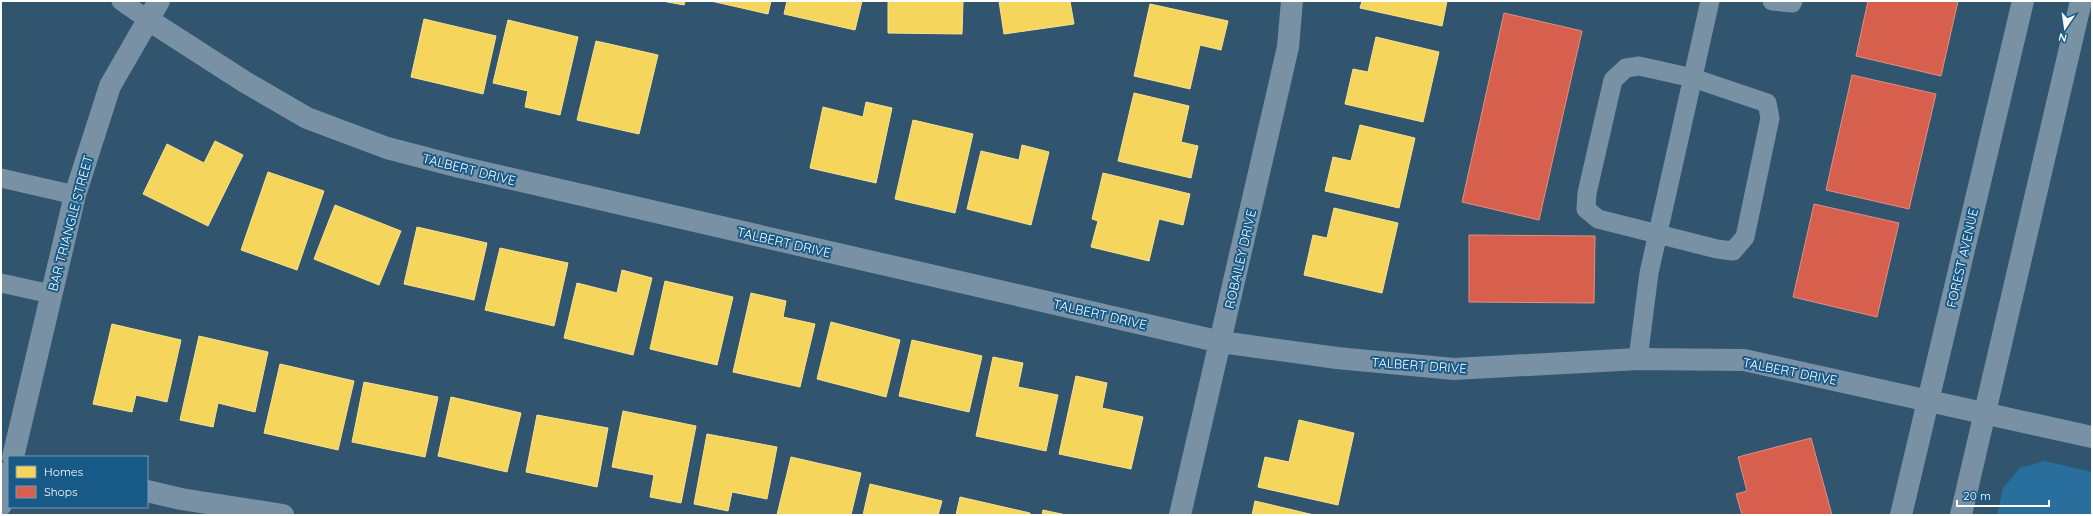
<svg xmlns="http://www.w3.org/2000/svg" width="2093" height="516" font-family="Quicksand,sans-serif">
  <style>
    .green { fill: #296f9d }
    .homes { fill: #f6d55c; stroke: #f9e28d }
    .shops { fill: #d6604d; stroke: #e29082 }
    .lines { fill: none; stroke-linecap: round; stroke-linejoin: round }
    .service { stroke: #7891a4; stroke-width: 19 }
    .minor { stroke: #7891a4; stroke-width: 22 }
    .tertiary { stroke: #7891a4; stroke-width: 22 }
    .labels { text-anchor: middle; stroke-width: 4; stroke-linejoin: round; paint-order: stroke }
    .street-label { font-size: 13px; fill: #fff; stroke: #185a87 }
  </style>
  <rect width="100%" height="100%" fill="#31556e"/>
  <!-- green -->
  <path class="green" d="M2044,461L2092,472V515H1997L2003,488L2020,468Z"/>
  <!-- homes -->
  <path class="homes" d="M662,1H685L684,5Z
    M711,1H771L768,14Z
    M787,1H862L855,30L784,14Z
    M888,1H963L962,34L888,33Z
    M999,1H1070L1074,24L1004,34Z
    M1362,1H1447L1442,26L1360,8Z
    M1150,4L1228,21L1221,50L1200,45L1190,89L1134,76Z
    M424,19L496,36L483,94L411,77Z
    M508,20L578,37L560,115L525,107L528,91L493,83Z
    M1376,37L1439,52L1423,122L1345,104L1353,69L1368,72Z
    M596,41L658,55L639,134L577,120Z
    M1134,93L1189,106L1181,142L1198,146L1191,178L1118,161Z
    M866,102L892,108L876,183L810,168L823,107L863,117Z
    M913,120L973,134L955,213L895,199Z
    M1360,125L1415,138L1399,208L1325,191L1333,157L1351,161Z
    M215,141L243,155L208,226L143,194L167,144L204,163Z
    M1022,145L1049,152L1031,225L967,209L981,151L1019,160Z
    M268,172L324,191L297,270L241,250Z
    M1103,173L1190,194L1183,225L1159,219L1149,261L1091,247L1098,221L1092,219Z
    M335,205L401,231L379,285L314,259Z
    M1334,208L1398,223L1382,293L1304,275L1313,235L1327,238Z
    M417,227L487,243L474,300L404,284Z
    M500,248L568,263L554,326L485,310Z
    M622,270L652,278L633,355L564,338L577,283L617,293Z
    M665,281L733,297L717,365L650,349Z
    M751,293L786,301L783,317L815,324L800,387L733,372Z
    M831,322L900,340L886,397L817,379Z
    M112,324L181,340L167,402L136,395L132,412L93,404Z
    M199,336L268,352L255,412L218,403L213,427L180,420Z
    M912,340L982,356L969,412L899,396Z
    M993,357L1023,363L1018,387L1058,395L1046,451L976,436Z
    M280,364L354,381L338,450L264,433Z
    M1076,376L1107,383L1102,408L1143,417L1131,469L1059,454Z
    M364,382L438,397L425,457L352,442Z
    M451,397L521,413L507,472L438,456Z
    M623,411L696,426L681,503L650,497L654,475L612,467Z
    M537,415L608,428L597,487L526,472Z
    M1299,420L1354,433L1338,505L1258,487L1265,457L1289,462Z
    M707,434L777,447L767,499L732,492L728,511L694,504Z
    M791,457L861,473L851,515H777Z
    M870,484L942,501L938,515H863Z
    M960,497L1030,513V515H956Z
    M1255,501L1314,515H1252Z
    M1043,510L1066,515H1042Z"/>
  <!-- shops -->
  <path class="shops" d="M1868,1H1958L1941,76L1856,56Z
    M1504,13L1582,31L1539,220L1462,202Z
    M1852,75L1936,94L1909,209L1826,190Z
    M1814,204L1899,223L1877,317L1793,297Z
    M1469,235L1595,236L1594,303L1469,302Z
    M1811,438L1832,515H1742L1736,494L1747,491L1738,457Z"/>
  <g class="lines">
    <!-- service -->
    <path class="service" d="M121,1L147,19
      M1772,1L1792,3L1793,1
      M1639,66L1693,78L1767,103L1770,118L1745,237L1733,251L1717,249L1598,219L1586,209L1587,193L1613,80L1626,68Z
      M1,178L75,195
      M1,283L51,294
      M1638,359L1649,273L1710,1"/>
    <!-- minor -->
    <path class="minor" d="M147,19L245,82L307,118L387,148L460,167L1221,342L1337,358L1454,369L1638,359L1744,360L2092,437
      M13,457L75,195L110,86L159,1
      M147,491L181,499L283,515
      M1,505L9,472
      M1180,515L1288,47L1292,1"/>
    <!-- tertiary -->
    <path class="tertiary" d="M1901,515L2023,1
      M1961,515L2081,1"/>
  </g>
  <g class="labels">
    <!-- street labels -->
    <g class="street-label">
      <text transform="translate(469 169) rotate(14)" y="5">TALBERT DRIVE</text>
      <text transform="translate(70 223) rotate(-75)" y="5">BAR TRIANGLE STREET</text>
      <text transform="translate(784 242) rotate(13)" y="5">TALBERT DRIVE</text>
      <text transform="translate(1962 258) rotate(-77)" y="5">FOREST AVENUE</text>
      <text transform="translate(1240 259) rotate(-77)" y="5">ROBAILEY DRIVE</text>
      <text transform="translate(1100 314) rotate(13)" y="5">TALBERT DRIVE</text>
      <text transform="translate(1419 365) rotate(4)" y="5">TALBERT DRIVE</text>
      <text transform="translate(1790 371) rotate(11)" y="5">TALBERT DRIVE</text>
    </g>
  </g>
  <!-- border -->
  <rect width="2093" height="516" fill="none" stroke="#ffffff" stroke-width="4"/>
  <!-- legend -->
  <rect x="8" y="456" width="140" height="52" fill="#185a87" stroke="#749cb7"/>
  <rect x="16" y="466" width="20" height="12" fill="#f6d55c" stroke="#749cb7"/>
  <text x="44" y="476" font-size="12" fill="#ffffff">Homes</text>
  <rect x="16" y="486" width="20" height="12" fill="#d6604d" stroke="#749cb7"/>
  <text x="44" y="496" font-size="12" fill="#ffffff">Shops</text>
  <!-- north arrow -->
  <g transform="translate(2065 28) rotate(193)" stroke="#185a87" stroke-width="3" paint-order="stroke">
  <path d="M0-3L7 15L0 10L-7 15Z" fill="#ffffff"/>
  <text y="-6" font-size="11" font-weight="bold" text-anchor="middle" fill="#ffffff">N</text>
  </g>
  <!-- scale -->
  <path d="M1957 500v6h92v-6" fill="none" stroke="#ffffff" stroke-width="2"/>
  <text x="1963" y="500" font-size="12" fill="#ffffff" stroke="#185a87" stroke-width="3" paint-order="stroke">20 m</text>
</svg>
